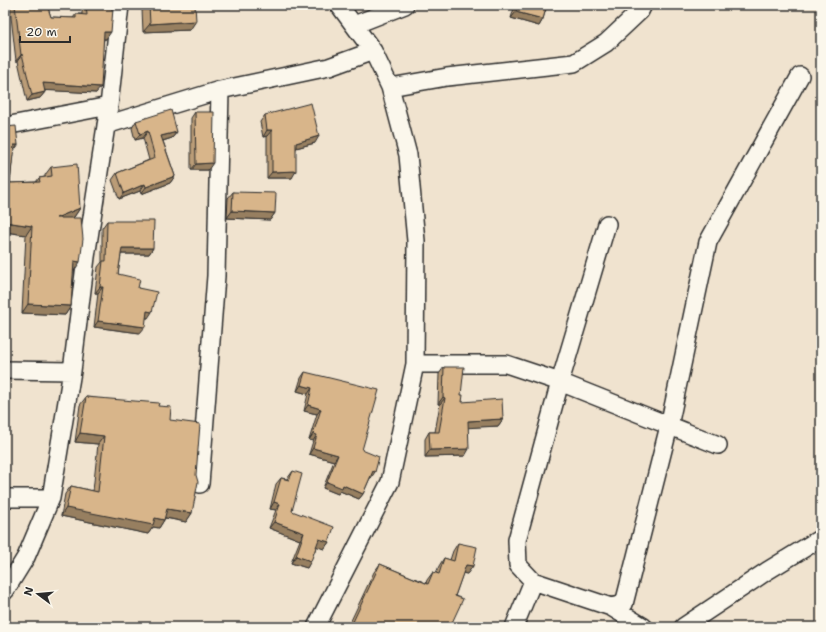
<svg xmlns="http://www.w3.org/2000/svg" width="826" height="632" font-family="'Shantell Sans',sans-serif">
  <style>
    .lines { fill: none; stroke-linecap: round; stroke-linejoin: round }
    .minor-casing { stroke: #2b2b2b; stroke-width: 20 }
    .minor { stroke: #fbf7ec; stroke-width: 17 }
    .wall { fill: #ba9c77; stroke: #2b2b2b }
    .shaded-wall { fill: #977f61; stroke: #2b2b2b }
    .building { fill: #d8b58a; stroke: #2b2b2b }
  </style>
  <rect width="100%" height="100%" fill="#f0e3cf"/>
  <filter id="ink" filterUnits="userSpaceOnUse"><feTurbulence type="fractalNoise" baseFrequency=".025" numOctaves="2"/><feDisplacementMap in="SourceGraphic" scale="8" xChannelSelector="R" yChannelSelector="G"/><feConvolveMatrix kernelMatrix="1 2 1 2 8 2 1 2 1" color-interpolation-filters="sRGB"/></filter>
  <g filter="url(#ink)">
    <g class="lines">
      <defs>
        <path id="minor" d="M354,25L405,5
          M390,87L447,77L574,63L606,43L640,11L643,5
          M106,125L220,90L329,67L373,51
          M5,126L109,106
          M415,364H506L560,382L718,445
          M5,370L72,371
          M200,484L216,276L220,90
          M5,498H51
          M533,581L611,607L624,604L669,426L708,242L800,76
          M5,591L26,557L51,498L72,371L86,257L109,106L120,5
          M611,607L644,627
          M316,627L390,482L415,364L416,241L408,155L390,87L373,51L339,5
          M514,627L533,581L518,565L517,540L560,382L607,224
          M683,627L767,571L821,538"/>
      </defs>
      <!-- minor casing -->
      <use href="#minor" class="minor-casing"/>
      <!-- minor -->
      <use href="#minor" class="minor"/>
    </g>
    <!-- wall -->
    <path class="wall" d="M5,5H47L51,17L73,18L76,14H82V5H111L106,39H104L96,93L45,90V92L40,98L27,101L18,61H16L10,8L5,10Z
      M145,5H195L190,30L143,32L142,9Z
      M515,5H547L543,19L539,26L511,18Z
      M195,112L208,170H191V118Z
      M265,115L315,143L296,148L292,178H267V136L263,137L260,122Z
      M136,121L177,132L172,138L163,141L175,176L170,183L141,194L140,191L119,199L112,180L117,173L149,160L143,138L135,140L132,128Z
      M5,127L18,145L13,152L10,183L36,182L39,178L45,177V175L51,167L80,208L74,217L72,218L74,271L73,270L71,306L65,315L22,313L26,235L5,232Z
      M233,192L275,213L270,220L227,218L228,198Z
      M107,221L153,248L149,254H121L118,274L138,288L148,318H146L140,333L94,327L98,293H95L98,267L102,262V228Z
      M444,367L461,395L462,402L503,419L498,426L468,427L465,456L425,457V439L429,432H435L440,404H438L439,374Z
      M305,372L362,450L371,478H370L363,494L359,499L340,491L338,494L323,488L334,461L309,454L313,441L309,440L317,414L304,411L308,394L297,391L301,378Z
      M86,397L158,406L170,420L192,513L186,522L165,518L164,520L159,528L153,527L148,534L61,516L65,494L71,486L93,491L98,444L75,442L80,405Z
      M293,471L292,511L329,542L324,549L317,546L307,568L291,563L300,540L269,528L276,510L270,509L276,484L281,478L287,479Z
      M458,543L473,566L467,574L463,573L455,596L450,627H348L374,572L380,564L426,583L427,580L433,572L436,573L439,566L444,558L450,560L453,551Z"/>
    <!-- shaded-wall -->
    <path class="shaded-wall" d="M7,5H12L10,8L5,10V6Z
      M516,12L543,19L539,26L511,18Z
      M196,21L190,30L143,32L150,24Z
      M104,32H111L106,39H99Z
      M22,54L18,61H16L21,55Z
      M43,83L101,87L96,93L38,90Z
      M45,92L40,98L27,101L32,95Z
      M267,130H272L267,136L263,137Z
      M148,131L143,138L135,140L140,134Z
      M177,132L172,138L156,143L161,136Z
      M319,136L315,143L292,149L296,143Z
      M14,145H18L12,153Z
      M213,163L208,170H191L196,164Z
      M296,171L292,178H267L272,172Z
      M175,176L170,183L141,194L146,187Z
      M145,184L140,191L119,199L124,193Z
      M80,208L74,217L50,227L56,218Z
      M232,211L275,213L270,220L227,218Z
      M5,222L32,226L26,235L5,232Z
      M122,248H153L149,254H117Z
      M74,261L80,262L74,271L67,270Z
      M100,287H103L98,293H95Z
      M28,304L71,306L65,315L22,313Z
      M147,311L152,312L148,318L142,317Z
      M98,321L145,327L140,333L94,327Z
      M301,385L312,388L308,394L297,391Z
      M443,397L445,398L440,404H438Z
      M308,405L321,409L317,414L304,411Z
      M503,419L498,426L464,428L468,421Z
      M80,433L104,436L98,444L75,442Z
      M313,434L317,435L313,441L309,440Z
      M313,448L338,455L334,461L309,454Z
      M469,449L465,456L425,457L430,450Z
      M373,471L375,472L371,478L369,477Z
      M327,482L343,485L363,494L359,499L340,491L338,494L323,488Z
      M274,502L280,504L276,510L270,509Z
      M66,508L155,518L164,520L159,528L153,527L148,534L61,516Z
      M167,509L192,513L186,522L161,517Z
      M274,522L304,533L300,540L269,528Z
      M319,539L329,542L324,549L315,546Z
      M296,556L311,561L307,568L291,563Z
      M466,565L473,566L467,574L461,573Z"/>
    <!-- building -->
    <path class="building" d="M15,5H47L51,17L76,18V14L87,15L86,5H111V9H113L111,32H104L101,87L43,83L45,92L32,95L22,54L21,55Z
      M149,5H195L196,21L150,24Z
      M517,5H547L543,19L516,12Z
      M311,103L319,136L296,143V171L272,172V130H267L265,115Z
      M171,110L177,132L161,136L175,176L146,187L145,184L124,193L117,173L155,158L148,131L140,134L136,121Z
      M195,112H214L213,163L196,164Z
      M16,126L18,145H14L10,183L40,182L39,178L52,176L51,167L77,164L80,208L56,218H81L83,239L80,262L74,261L71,306L28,304L32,226L5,222V127Z
      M233,192L276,193L275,213L232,211Z
      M107,221H154L153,248H122L118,274L140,279L138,288L157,292L152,312L147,311L145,327L98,321L103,287H100L103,261H106Z
      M444,367H464L461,395H463L462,402L502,399L503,419L468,421L469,449L430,450L429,432H439L445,398L443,397Z
      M305,372L379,390L362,450L379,457L375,472L373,471L363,494L343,485L342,488L327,482L338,455L313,448L317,435L313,434L321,409L308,405L312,388L301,385Z
      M86,397L159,403L158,406L171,407L170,420L200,424L196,475L198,482L192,513L167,509L164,520L155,518L153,525L66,508L71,486L98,492L104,436L80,433Z
      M293,471L302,474L292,511L334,527L329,542L319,539L311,561L296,556L304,533L274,522L280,504L274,502L281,478L289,480Z
      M458,543L477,547L473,566L466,565L455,596L463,599L450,627H354L355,625L352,624L380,564L428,584L433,572L439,574L444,558L454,561Z"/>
  </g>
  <!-- margin -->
  <rect width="826" height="632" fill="none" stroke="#fbf7ec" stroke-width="20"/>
  <rect x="10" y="10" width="806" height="612" fill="none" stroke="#2b2b2b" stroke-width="1.5" filter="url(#ink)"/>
  <!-- north arrow -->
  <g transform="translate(38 594) rotate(286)" stroke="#fbf7ec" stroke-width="3" paint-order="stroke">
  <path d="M0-3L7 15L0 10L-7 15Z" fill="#2b2b2b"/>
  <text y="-6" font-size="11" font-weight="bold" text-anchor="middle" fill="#2b2b2b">N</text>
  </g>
  <!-- scale -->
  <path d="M20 36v6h50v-6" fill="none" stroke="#2b2b2b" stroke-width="2"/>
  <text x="26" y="36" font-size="12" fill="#2b2b2b" stroke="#fbf7ec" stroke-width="3" paint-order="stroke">20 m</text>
</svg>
